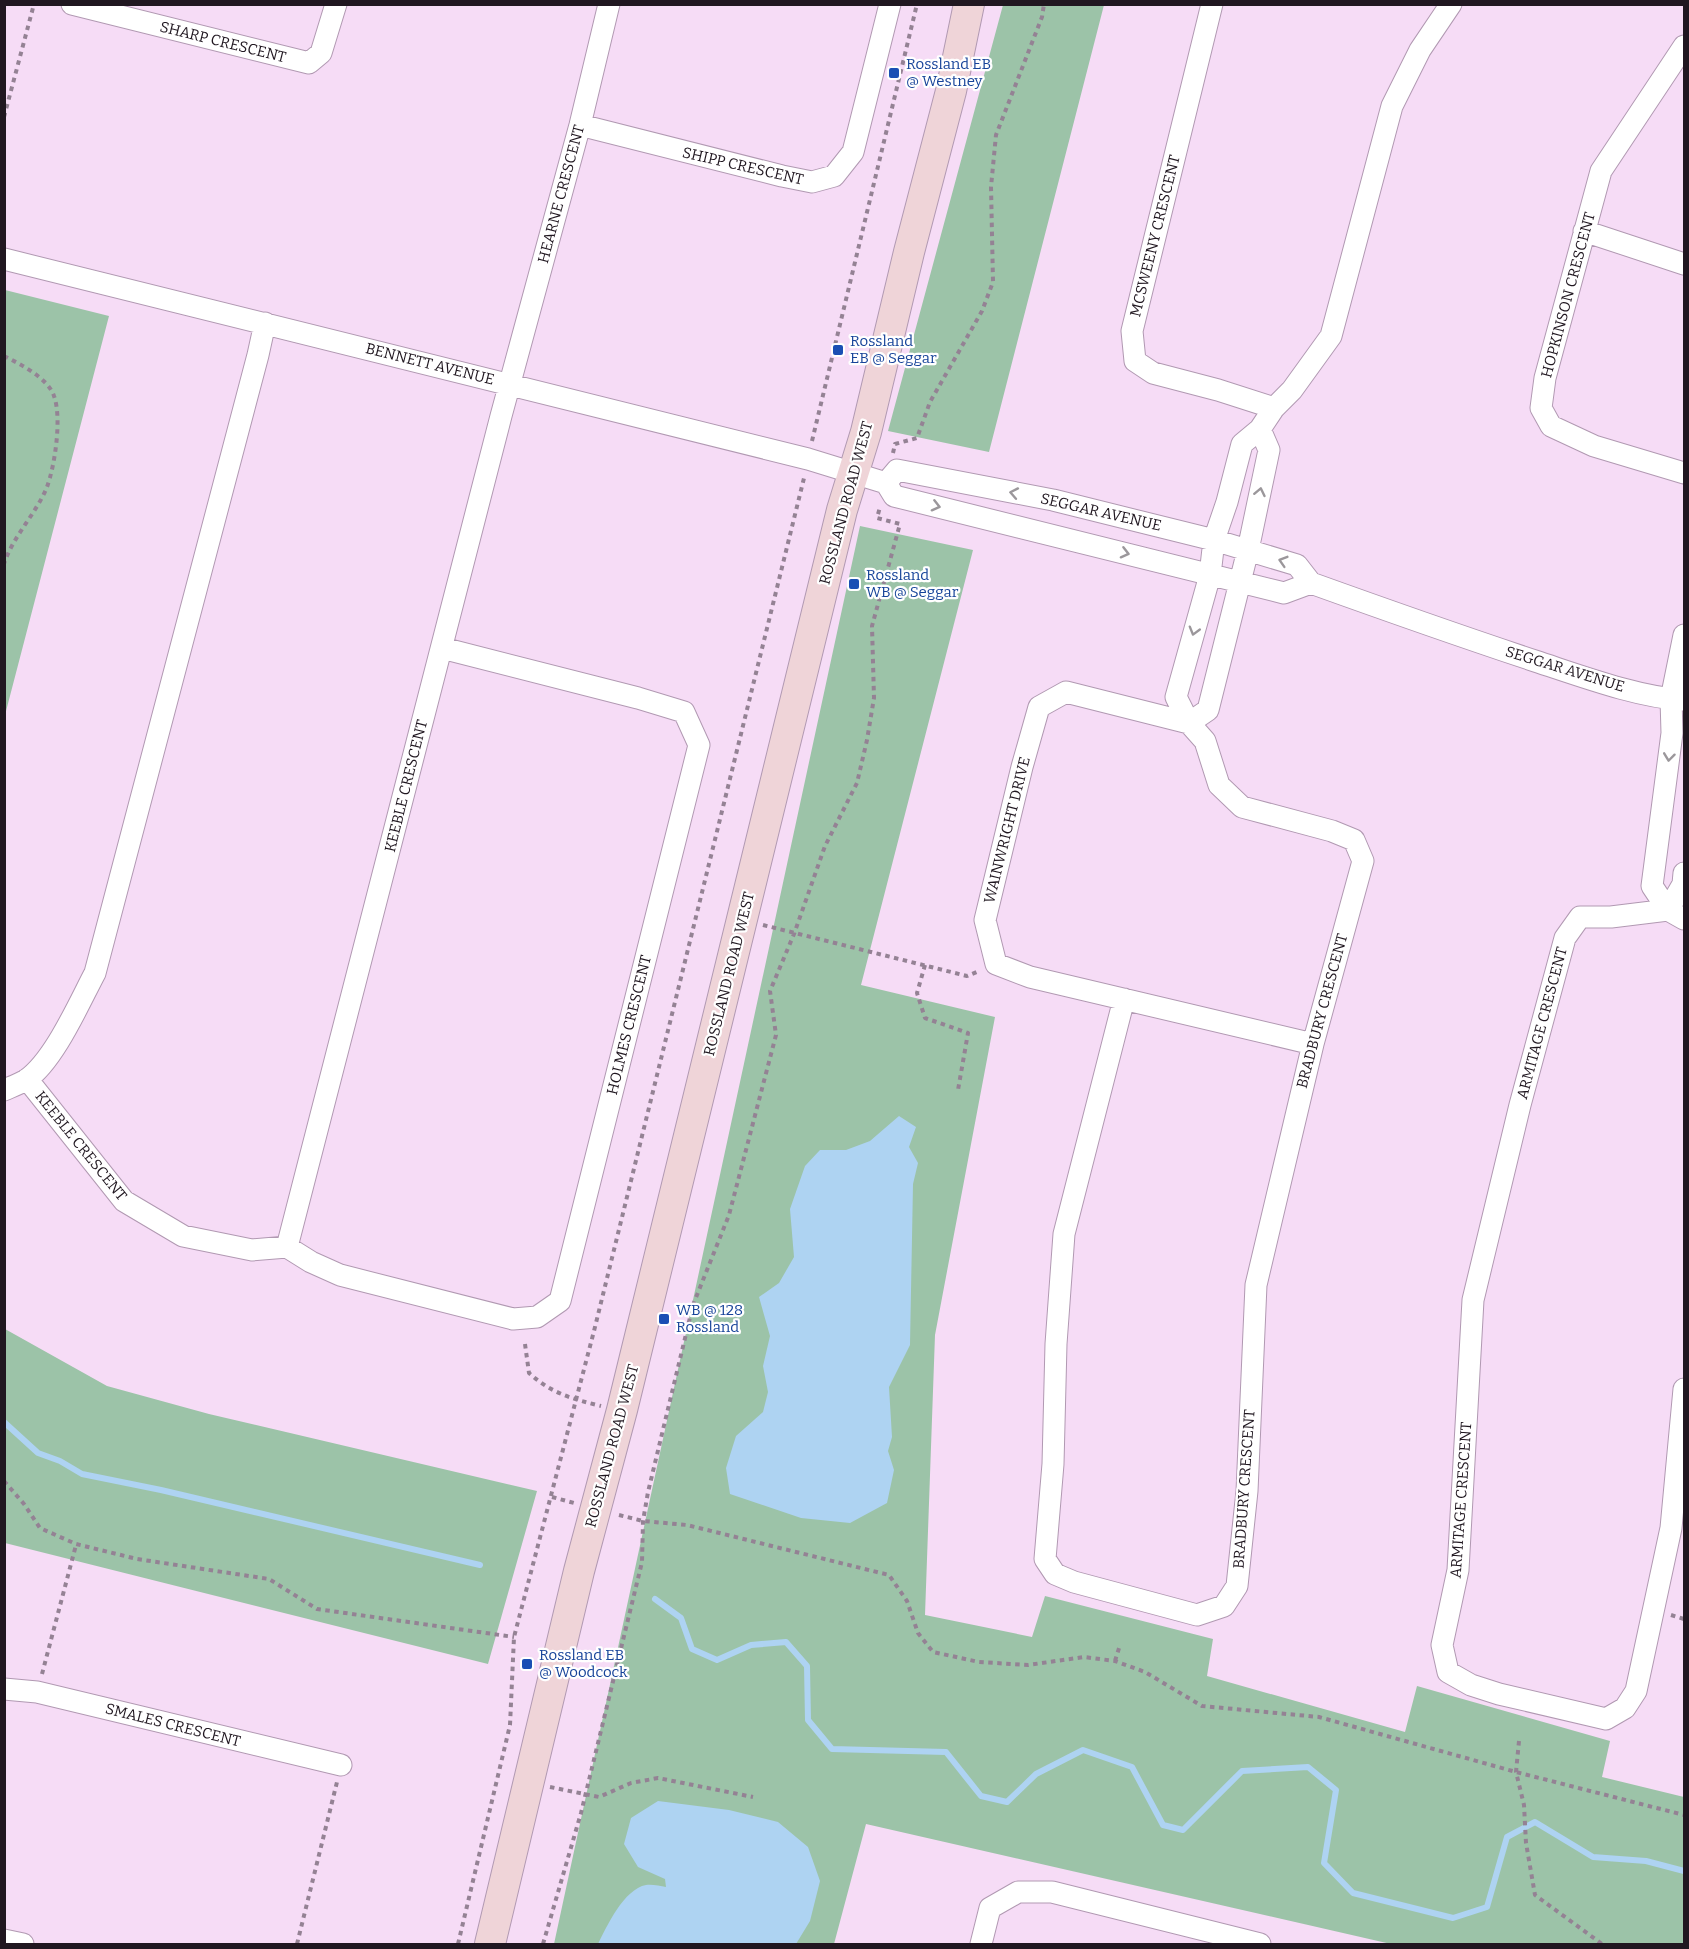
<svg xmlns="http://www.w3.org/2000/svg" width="1689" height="1949" font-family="Bitter,serif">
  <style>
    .green { fill: #9cc3a8 }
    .water { fill: #aed3f2 }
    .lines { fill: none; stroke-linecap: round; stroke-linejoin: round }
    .stream { stroke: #aed3f2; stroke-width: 6 }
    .minor-casing { stroke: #b199b2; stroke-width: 23 }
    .secondary-casing { stroke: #b199b2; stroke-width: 32 }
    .path { stroke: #948294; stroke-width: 4; stroke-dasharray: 4.5 4.5; stroke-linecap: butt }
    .minor { stroke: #fff; stroke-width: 21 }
    .secondary { stroke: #efd4d8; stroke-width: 30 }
    .oneway { stroke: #9b979b }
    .transit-dot { fill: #1a4fb4; stroke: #fff; stroke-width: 2 }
    .labels { text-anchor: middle; stroke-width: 4.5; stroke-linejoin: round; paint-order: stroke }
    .street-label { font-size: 15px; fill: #201720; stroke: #fff }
    .transit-label { font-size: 15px; fill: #164399; stroke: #fff; text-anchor: start }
  </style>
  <rect width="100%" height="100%" fill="#f6dcf6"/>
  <!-- green -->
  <path class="green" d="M1003,5H1104L989,452L888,431Z
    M5,290L109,316L5,715L4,290Z
    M860,526L973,550L861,985L995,1017L935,1335L925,1615L1032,1637L1045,1596L1213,1639L1207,1676L1405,1732L1417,1686L1610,1741L1602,1777L1684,1797V1944H1391L866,1824L834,1944H554Z
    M5,1329L107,1386L209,1414L537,1491L488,1664L5,1543Z"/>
  <!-- water -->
  <path class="water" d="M899,1116L916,1127L909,1147L918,1163L913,1184L910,1345L889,1387L892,1437L888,1451L894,1470L887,1503L850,1523L801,1518L730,1494L726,1468L736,1436L763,1412L768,1392L763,1366L770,1336L759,1297L779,1283L794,1257L790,1209L805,1166L820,1150H846L870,1141Z
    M658,1801L729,1810L778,1822L808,1847L820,1881L810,1921L796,1944H598C607,1926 624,1889 646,1885C652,1884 660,1886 666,1887L665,1879L638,1867L624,1844L631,1818Z"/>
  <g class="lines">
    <!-- stream -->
    <path class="stream" d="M4,1422L38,1453L60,1461L82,1474L161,1490L480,1565
      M655,1599L681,1618L692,1649L717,1660L751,1645L786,1642L807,1666L808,1720L832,1749L946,1752L981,1796L1007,1802L1036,1774L1083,1750L1132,1767L1163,1825L1183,1830L1242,1771L1308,1767L1336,1790L1324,1863L1353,1893L1453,1918L1487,1907L1507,1837L1535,1822L1593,1857L1646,1861L1684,1871"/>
    <defs>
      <path id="minor" d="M72,4L309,63L321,53L336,4
        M1212,4L1132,331L1135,361L1153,373L1218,390L1274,408
        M1684,46L1601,171L1545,378L1541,408L1551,426L1594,446L1684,473
        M580,125L782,176L812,182L834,176L853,152L890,4
        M1584,231L1684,264
        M4,259L808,459L886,483L894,496L1284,593L1311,583
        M886,483L897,470L1053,500L1214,540L1297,565L1311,583C1386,610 1460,636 1535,661C1581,676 1637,697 1684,700
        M1684,635L1671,699L1672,733L1652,886L1668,910L1684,919
        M1189,723L1066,692L1039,707L1022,767L985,920L996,964L1030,977L1313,1044
        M1189,723L1208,710L1248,550L1269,450L1260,429
        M1668,910L1611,917H1580L1565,938L1520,1105L1473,1300L1458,1570L1442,1645L1448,1672L1471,1685L1499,1694L1606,1719L1625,1708L1636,1691L1671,1528L1684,1389
        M1668,910L1683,884L1684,873
        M1124,999L1064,1234L1056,1344L1053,1464L1045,1559L1055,1574L1074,1582L1197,1615L1224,1606L1237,1586L1247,1491L1256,1285L1313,1044L1363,861L1354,840L1332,831L1242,807L1219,785L1205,741L1189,723L1176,697L1210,575L1214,540L1227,502L1242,444L1260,429L1274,408L1292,390L1331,336L1392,106L1420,50L1451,4
        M27,1079L124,1201L183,1236L252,1250L287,1247
        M4,1090C11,1087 19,1084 26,1080C54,1061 79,1003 95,973L258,355L265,323
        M287,1247L501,416L580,125L609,4
        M287,1247L311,1262L340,1275L513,1319L537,1317L560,1301L699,745L684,712L638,698L442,648
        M4,1689L37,1692L341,1765
        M4,1940L23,1944
        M981,1944L990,1908L1018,1892H1052L1260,1944"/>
      <path id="secondary" d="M490,1944L579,1571L622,1410L842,510L866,432L909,252L951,91L969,4"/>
    </defs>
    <!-- minor casing -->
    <use href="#minor" class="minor-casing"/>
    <!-- secondary casing -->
    <use href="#secondary" class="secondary-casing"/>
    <!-- path -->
    <path class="path" d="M4,117L34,4
      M4,356C20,364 48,378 54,396C62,418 55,465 47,487C36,514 13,536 4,564
      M812,441L917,4
      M893,453L895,444L917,438L930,402L982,311L993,282L991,187L996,135L1042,17L1044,4
      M763,925L967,976L979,971
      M925,965L917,993L925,1018L968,1033L958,1090
      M525,1344L529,1373C551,1393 572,1399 601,1406
      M4,1481L24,1504L40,1528L76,1544L137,1559L269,1579L317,1609L514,1637
      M552,1497L574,1503
      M619,1515L643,1521L687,1525L889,1575L907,1601L918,1633L933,1652L979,1662L1028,1665L1084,1657L1115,1661L1145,1672L1202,1706L1319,1717L1516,1772L1684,1815
      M1671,1615L1684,1619
      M1115,1661L1120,1645
      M42,1674L76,1545
      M1519,1741L1516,1772L1524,1805L1526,1843L1535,1895L1602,1944
      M550,1787L599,1797L631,1783L658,1778L753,1797
      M297,1944L337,1782
      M458,1944L510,1725L514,1637L594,1331L804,478
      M543,1944L581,1813L642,1562L643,1521L648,1492L693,1305L729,1215L776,1035L770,991L794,934L825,846L857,783L867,740L874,698L872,626L900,524L877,518L880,507"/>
    <!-- minor -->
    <use href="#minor" class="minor"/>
    <!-- secondary -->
    <use href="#secondary" class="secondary"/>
  </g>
  <!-- one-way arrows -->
  <defs><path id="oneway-chevron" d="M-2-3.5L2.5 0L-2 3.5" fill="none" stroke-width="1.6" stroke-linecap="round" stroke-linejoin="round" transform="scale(1.5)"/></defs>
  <g class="oneway">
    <use href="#oneway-chevron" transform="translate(1260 492) rotate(-78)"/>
    <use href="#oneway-chevron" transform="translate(1014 493) rotate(-169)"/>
    <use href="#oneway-chevron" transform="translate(936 506) rotate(14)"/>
    <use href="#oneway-chevron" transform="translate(1125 553) rotate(14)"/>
    <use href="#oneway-chevron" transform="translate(1283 561) rotate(-163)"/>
    <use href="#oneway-chevron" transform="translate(1194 631) rotate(106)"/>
    <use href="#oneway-chevron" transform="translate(1669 757) rotate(97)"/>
  </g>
  <!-- markers -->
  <g class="transit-dot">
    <rect x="888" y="67" width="12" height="12" rx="3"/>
    <rect x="832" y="344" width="12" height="12" rx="3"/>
    <rect x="848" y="578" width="12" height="12" rx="3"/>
    <rect x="658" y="1313" width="12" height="12" rx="3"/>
    <rect x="521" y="1658" width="12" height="12" rx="3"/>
  </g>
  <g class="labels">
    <!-- street labels -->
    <g class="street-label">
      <text transform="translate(223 42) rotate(14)" y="5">SHARP CRESCENT</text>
      <text transform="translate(743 166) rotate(13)" y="5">SHIPP CRESCENT</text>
      <text transform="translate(561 194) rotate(-75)" y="5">HEARNE CRESCENT</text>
      <text transform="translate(1155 236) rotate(-76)" y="5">MCSWEENY CRESCENT</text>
      <text transform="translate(1568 295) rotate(-75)" y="5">HOPKINSON CRESCENT</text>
      <text transform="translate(430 364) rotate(14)" y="5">BENNETT AVENUE</text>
      <text transform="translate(846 503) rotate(-75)" y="5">ROSSLAND ROAD WEST</text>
      <text transform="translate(1101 512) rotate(13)" y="5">SEGGAR AVENUE</text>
      <text transform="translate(1565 669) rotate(17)" y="5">SEGGAR AVENUE</text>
      <text transform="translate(406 786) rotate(-76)" y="5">KEEBLE CRESCENT</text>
      <text transform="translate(1007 830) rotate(-76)" y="5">WAINWRIGHT DRIVE</text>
      <text transform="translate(729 974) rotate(-76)" y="5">ROSSLAND ROAD WEST</text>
      <text transform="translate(1322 1011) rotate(-75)" y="5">BRADBURY CRESCENT</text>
      <text transform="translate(1542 1023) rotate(-75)" y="5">ARMITAGE CRESCENT</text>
      <text transform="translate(629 1025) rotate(-76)" y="5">HOLMES CRESCENT</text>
      <text transform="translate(81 1146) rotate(51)" y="5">KEEBLE CRESCENT</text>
      <text transform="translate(612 1446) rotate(-75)" y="5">ROSSLAND ROAD WEST</text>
      <text transform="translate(1244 1489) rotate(-86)" y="5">BRADBURY CRESCENT</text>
      <text transform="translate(1461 1500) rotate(-86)" y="5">ARMITAGE CRESCENT</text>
      <text transform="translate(173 1725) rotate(14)" y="5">SMALES CRESCENT</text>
    </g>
    <!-- transit labels -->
    <g class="transit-label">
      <text x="906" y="69">Rossland EB<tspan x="906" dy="17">@ Westney</tspan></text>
      <text x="850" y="346">Rossland<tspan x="850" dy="17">EB @ Seggar</tspan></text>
      <text x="866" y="580">Rossland<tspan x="866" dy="17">WB @ Seggar</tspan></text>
      <text x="676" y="1315">WB @ 128<tspan x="676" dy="17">Rossland</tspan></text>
      <text x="539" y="1660">Rossland EB<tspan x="539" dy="17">@ Woodcock</tspan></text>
    </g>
  </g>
  <!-- border -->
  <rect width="1689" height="1949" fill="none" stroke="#201720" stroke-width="12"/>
</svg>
